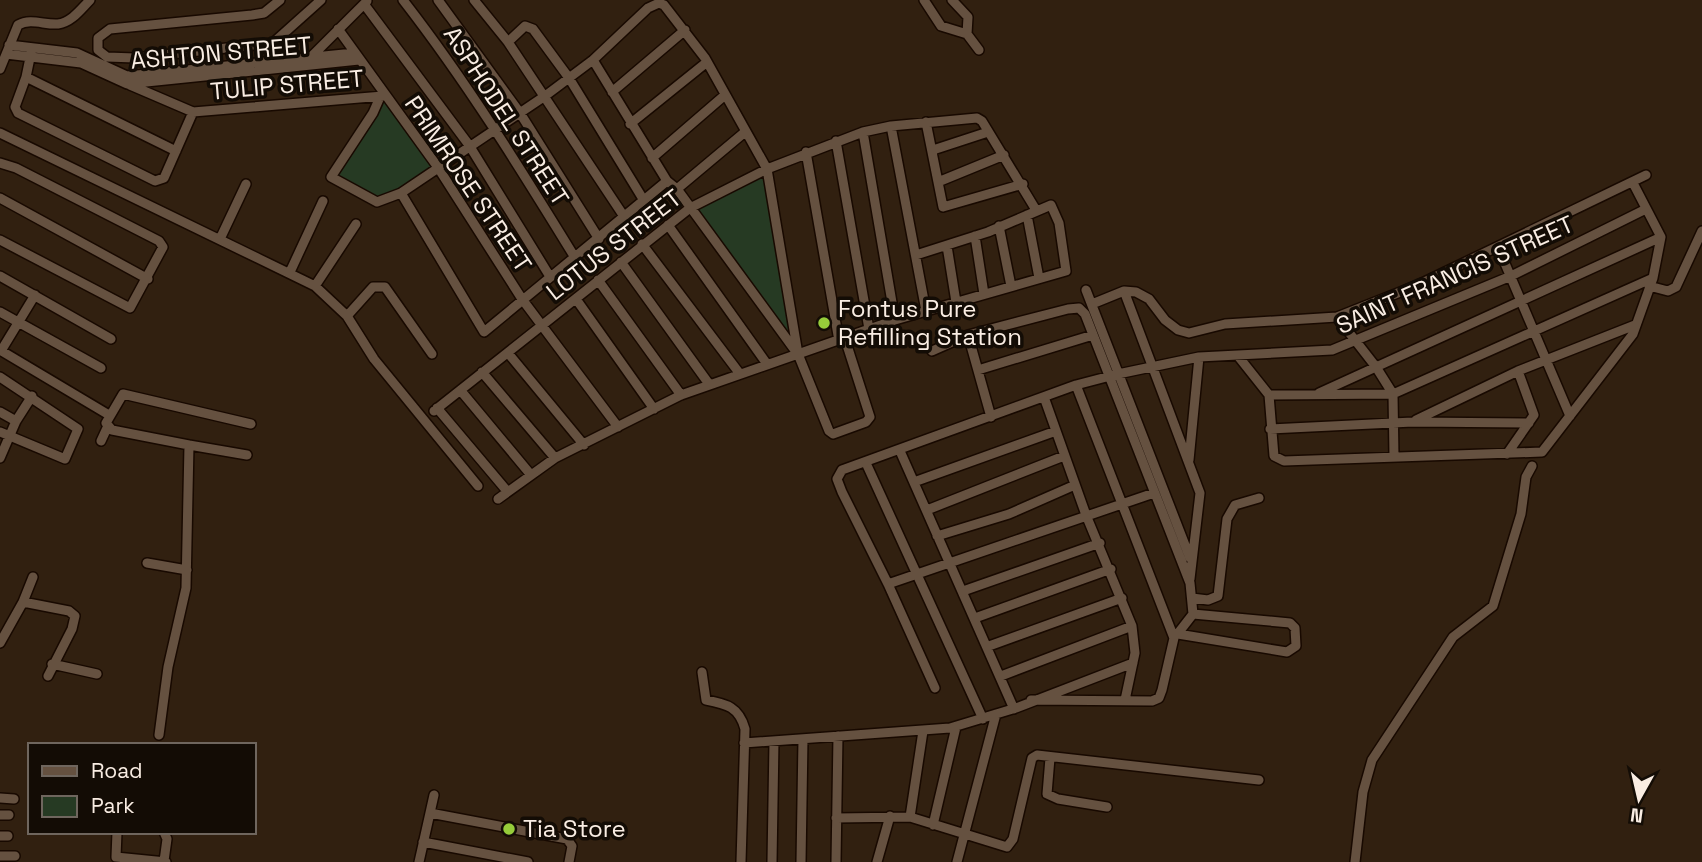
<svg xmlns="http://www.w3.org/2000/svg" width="1702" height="862" font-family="'Space Grotesk',sans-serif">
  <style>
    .green { fill: #263a23 }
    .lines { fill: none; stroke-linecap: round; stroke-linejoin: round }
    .minor-casing { stroke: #180900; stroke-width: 12 }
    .minor { stroke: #655140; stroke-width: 9 }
    .poi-dot { fill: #96cc3a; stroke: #130c05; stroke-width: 2.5 }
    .labels { text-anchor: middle; stroke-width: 7; stroke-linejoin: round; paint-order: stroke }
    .street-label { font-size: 24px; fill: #f9ede3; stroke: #130c05 }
    .poi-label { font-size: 24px; fill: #f9ede3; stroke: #130c05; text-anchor: start }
  </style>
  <rect width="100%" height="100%" fill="#312010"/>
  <!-- green -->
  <path class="green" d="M385,99L434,166L394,196L379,200L339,176L338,172L381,100Z
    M765,174L793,340L695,208Z"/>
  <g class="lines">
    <defs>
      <path id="minor" d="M280,0L264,13L252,15L110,29L98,38V50L107,57L135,58L273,43L321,0
        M403,0C466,81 520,168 574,256
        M438,0L520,113L599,239
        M474,0L508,42L625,218
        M924,0L941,26L967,34
        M952,0L968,17L967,34L979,50
        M364,4L469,145L549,275
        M338,29L437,166L522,299L618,427
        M508,42L525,26L533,29L569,78L643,199
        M9,45L77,53L127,76L354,53
        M31,53L26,77L15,107L18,113L155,181L164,178L193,112
        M6,54L81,63L127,84L359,60
        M310,58L367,1
        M593,60L667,181L677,189L797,353
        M0,69L18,25C31,18 44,25 58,24C72,22 81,9 90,0
        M26,77L176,151
        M130,85L193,112L383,96
        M612,92L685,30
        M380,97L373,113L331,177L377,202L401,193L545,96L593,60L648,8L659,3L664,5L705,58L767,169L798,354L829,431L833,434L866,422L870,417L845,339
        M926,122L943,207L1023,184
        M630,124L707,62
        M891,126L926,311
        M863,132L895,320
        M0,133L315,286L347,316L374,359L478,486
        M836,141L869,329
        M933,150L988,132
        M806,152L839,341
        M652,158L725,95
        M0,163L16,168L159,241L163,247L130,308L0,240
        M938,182L1004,155
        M677,189L745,132
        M401,193L484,332L667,181
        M0,198L148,279
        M1027,215L1039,278
        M668,225L767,364
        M999,226L1011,286
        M975,236L984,294
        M220,239L246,184
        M642,244L740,374
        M947,246L956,302
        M1498,247L1570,416
        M621,262L709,384
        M290,272L323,201
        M0,276L111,339
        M598,280L681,395
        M315,286L356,224
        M1649,286L1668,291L1676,287L1702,231
        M1086,290L1190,558
        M1124,291L1200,493L1190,579
        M576,299L654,409
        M1092,304L1124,291L1136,292L1149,299L1165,320L1178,330L1189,333L1225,324L1337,317L1418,285L1646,175
        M0,312L101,368
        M347,316L373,287H385L432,354
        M1337,317L1376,367L1393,394L1394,457
        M968,335L991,417
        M0,350L109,415
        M1,351L35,295
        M932,351L968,335L1068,309L1079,308L1085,314L1190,583L1193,614L1179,632
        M508,353L584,445
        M1238,356L1269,395L1393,394L1653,278
        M978,370L1093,335
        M482,372L555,458
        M0,377L78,429L65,459L0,432
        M461,391L531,475
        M1319,393L1661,237
        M1269,395L1274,456L1284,461L1542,452L1633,334L1653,278L1661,237L1633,183
        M1044,397L1086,515L1132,626L1135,653L1125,700
        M437,408L507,491
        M434,411L690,208L767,169L863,132L891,126L977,118L982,121L1036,210
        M0,412L16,421
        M1416,420L1518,371L1635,325
        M1270,429L1413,422L1529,423
        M101,441L107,428
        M189,445L247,455
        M900,451L1014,709
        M1507,454L1534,415L1518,371
        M0,458L16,421L32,396
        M1189,460L1199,357
        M866,463L983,719
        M914,482L1056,431
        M498,499L555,458L681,395L895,320L1066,271L1059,223L1051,205L988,232L916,255
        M927,510L1064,456
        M937,536L1009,514L1075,485
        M147,563L187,570
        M888,584L1154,493
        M963,591L1100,543
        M1192,598L1208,600L1218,596L1227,519L1235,505L1259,498
        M23,602L33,577
        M975,618L1111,569
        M1178,634L1287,652L1296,646L1295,628L1290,623L1193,614
        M0,643L23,602L69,611L75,616L72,629L48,676
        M989,646L1122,598
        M52,664L97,674
        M702,672L706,700C727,704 739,707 745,729L741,862
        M1001,676L1132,626
        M935,688L888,584L842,492L837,479L842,470L1076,385L1118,374L1199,357L1332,350L1511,276L1646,209
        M1031,700L1152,701L1159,698L1162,690L1174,638L1076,385
        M159,735L168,667L186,588L189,445L112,430L106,423L123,394L251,424
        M744,743L950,728L1016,708L1133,663
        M1050,758L1047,794L1058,799L1107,807
        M0,798L14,799
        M430,813L567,839L572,846L569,862
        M0,815H9
        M910,817L923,731
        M836,818L910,817L1007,847L1013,839L1032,758L1037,755L1259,780
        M933,825L956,727
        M117,832L116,857L166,862
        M164,832L167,839L164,861
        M0,836H8
        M423,842L528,862
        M0,856H15
        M419,862L434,795
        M772,862L774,741
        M801,862L803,739
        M836,862L838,736
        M877,862L890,816
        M957,862L996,714
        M1355,862L1363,792L1372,760L1453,637L1493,606L1521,514L1526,477L1532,466"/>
    </defs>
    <!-- minor casing -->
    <use href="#minor" class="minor-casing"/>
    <!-- minor -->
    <use href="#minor" class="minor"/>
  </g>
  <!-- markers -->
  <g class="poi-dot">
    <circle cx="824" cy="323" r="7"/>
    <circle cx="509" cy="829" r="7"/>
  </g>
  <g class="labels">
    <!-- street labels -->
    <g class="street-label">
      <text transform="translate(221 53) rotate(-5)" y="8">ASHTON STREET</text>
      <text transform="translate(287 85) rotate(-5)" y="8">TULIP STREET</text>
      <text transform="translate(506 116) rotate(57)" y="8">ASPHODEL STREET</text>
      <text transform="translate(468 184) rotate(56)" y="8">PRIMROSE STREET</text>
      <text transform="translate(614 245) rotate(-38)" y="8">LOTUS STREET</text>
      <text transform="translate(1455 275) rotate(-24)" y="8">SAINT FRANCIS STREET</text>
    </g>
    <!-- poi labels -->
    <g class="poi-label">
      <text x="838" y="317">Fontus Pure<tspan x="838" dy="28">Refilling Station</tspan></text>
      <text x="523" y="837">Tia Store</text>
    </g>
  </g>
  <!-- legend -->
  <rect x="28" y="743" width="228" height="91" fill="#130c05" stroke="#6f665e" stroke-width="2"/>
  <rect x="42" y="766" width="35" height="10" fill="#655140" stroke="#6f665e" stroke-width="2"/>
  <text x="91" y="778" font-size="21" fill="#f9ede3">Road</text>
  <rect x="42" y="796" width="35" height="21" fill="#263a23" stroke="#6f665e" stroke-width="2"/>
  <text x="91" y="813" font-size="21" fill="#f9ede3">Park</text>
  <!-- north arrow -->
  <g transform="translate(1639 799) rotate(188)" stroke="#130c05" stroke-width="5" paint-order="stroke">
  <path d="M0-5L12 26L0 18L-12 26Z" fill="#f9ede3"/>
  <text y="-10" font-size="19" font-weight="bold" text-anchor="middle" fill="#f9ede3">N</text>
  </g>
</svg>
